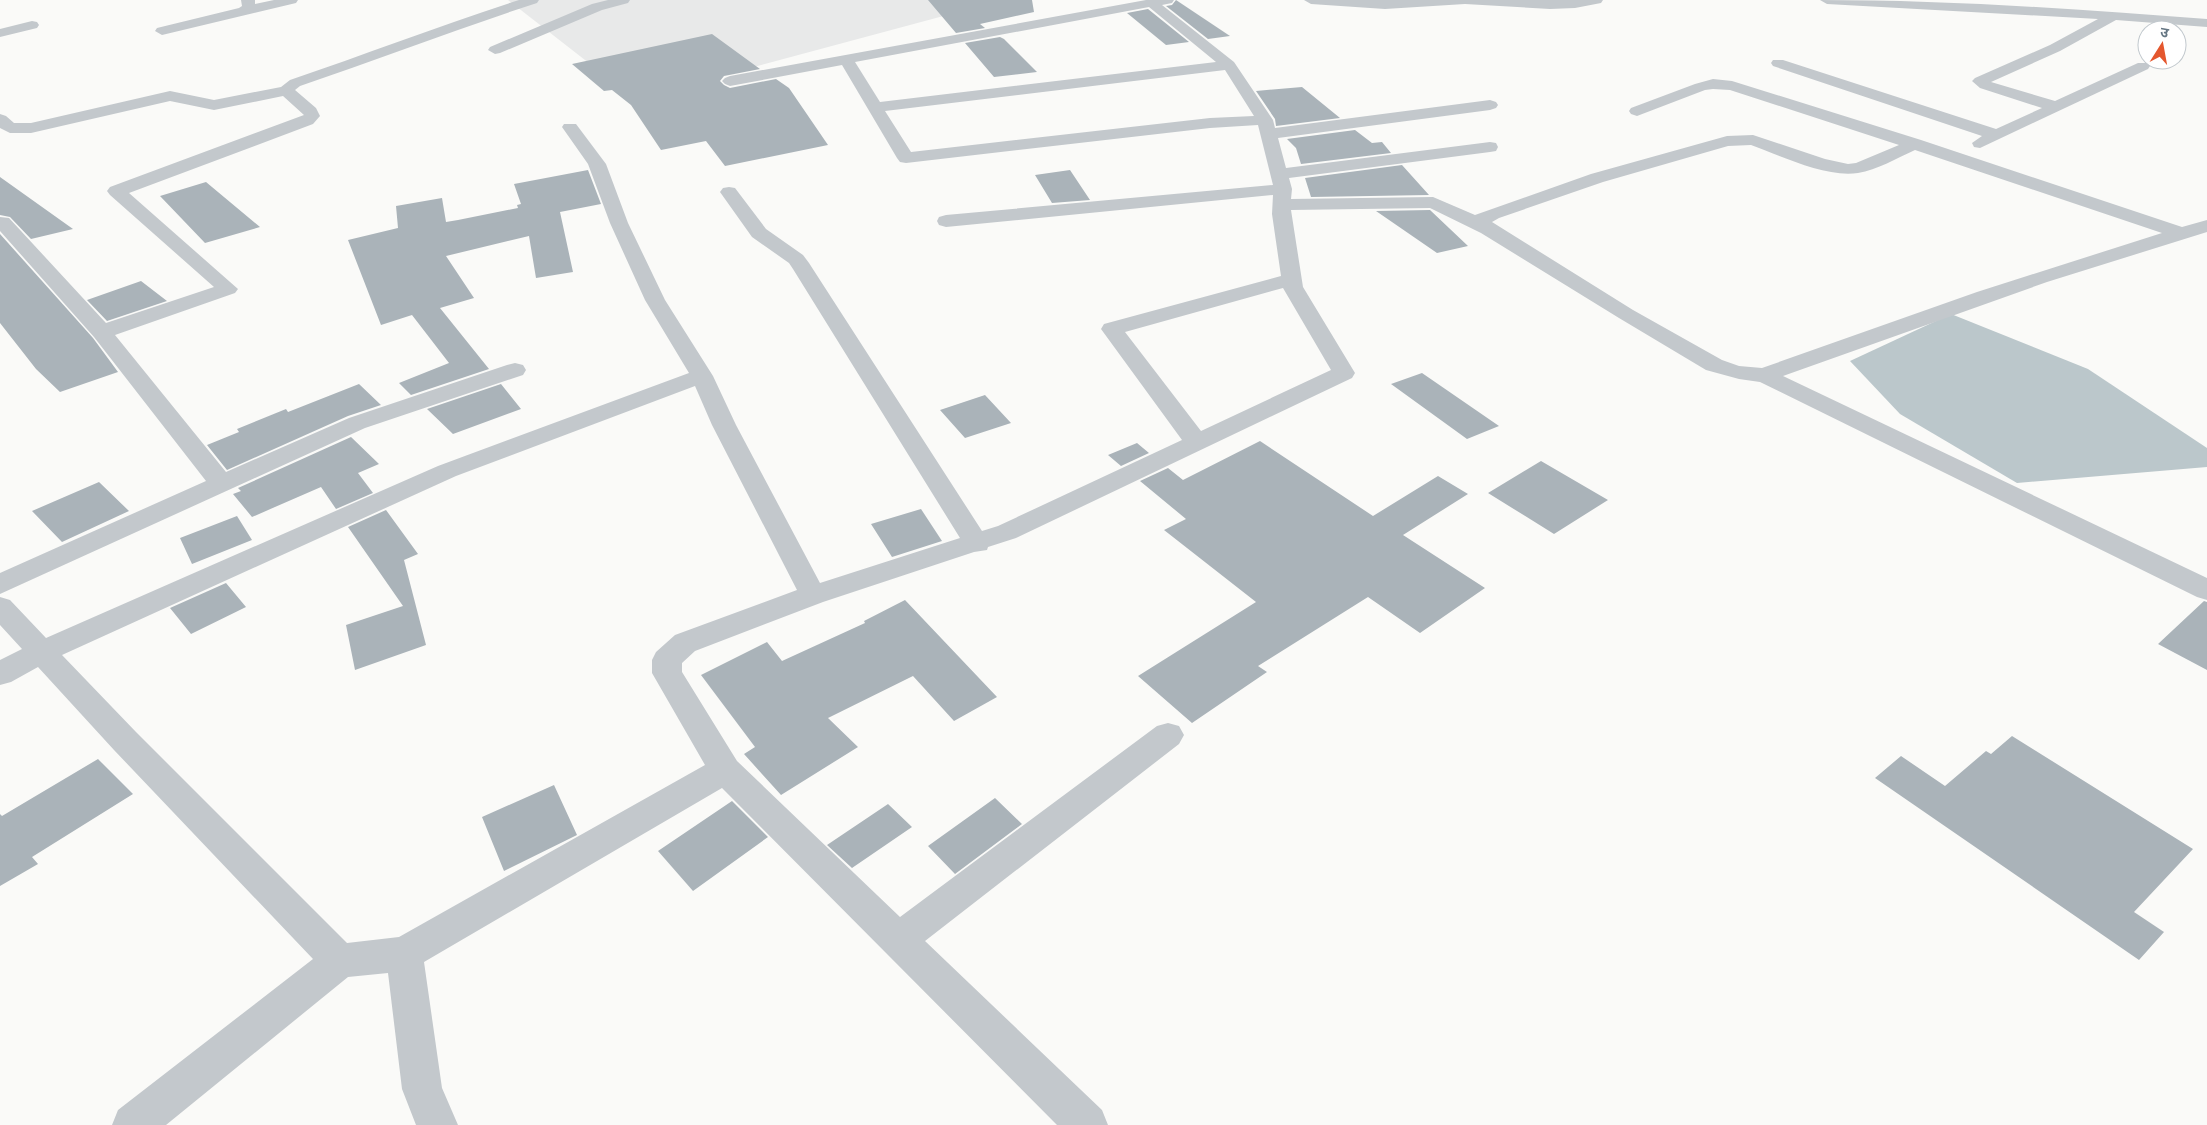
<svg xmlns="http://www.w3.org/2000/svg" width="2207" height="1125" font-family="'PT Sans Narrow','Noto Sans Devanagari',sans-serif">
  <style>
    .built { fill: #e8e9e9 }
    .water { fill: #bbc7cb }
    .building { fill: #aab3b9 }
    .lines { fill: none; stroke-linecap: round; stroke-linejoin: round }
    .minor { fill: #c3c8cc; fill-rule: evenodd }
  </style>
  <rect width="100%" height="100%" fill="#fafaf8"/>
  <!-- built -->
  <path class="built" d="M508,0H1003L635,99Z"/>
  <!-- water -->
  <path class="water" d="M1951,314L2088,369L2207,448V467L2017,483L1900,414L1850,361Z"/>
  <!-- building -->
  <path class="building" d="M928,0H1032L1034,12L980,24L985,28L956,33Z
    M1176,0L1230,36L1208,39L1166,6L1172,5Z
    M1148,9L1189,42L1166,45L1127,13Z
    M712,34L760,69L724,76L720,81L724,85L730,88L776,79L789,88L828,145L725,166L706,141L661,150L631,105L612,90L604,91L572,64Z
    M1000,37L1004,39L1037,72L994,77L965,43Z
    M1302,87L1340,118L1276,126L1275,119L1256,91Z
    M1355,130L1372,143L1382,142L1391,153L1301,164L1296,148L1287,139Z
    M1402,165L1429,195L1311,197L1305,178Z
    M588,170L601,204L560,212L573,272L536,278L529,236L446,256L474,298L440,308L489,369L411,395L399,383L449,363L412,315L381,325L348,240L398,228L396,206L442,198L446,222L458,220L518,208L517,205L521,204L514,184Z
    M1070,170L1090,200L1052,203L1035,175Z
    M0,177L73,229L31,239L10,217L0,215Z
    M206,182L260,227L205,243L160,196Z
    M1430,210L1468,246L1437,253L1376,211Z
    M0,234L93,338L118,372L60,392L36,369L0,323Z
    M141,281L167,301L107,321L87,300Z
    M1422,373L1499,426L1467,439L1391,384Z
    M359,384L381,405L348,416L227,470L207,445L239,432L237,429L286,409L288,412Z
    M501,384L521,409L453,434L427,409Z
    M985,395L1011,423L965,438L940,410Z
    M351,437L379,464L358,473L373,493L336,509L321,487L252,517L233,494L241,491L238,488Z
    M1260,441L1373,516L1438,476L1468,494L1403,535L1485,588L1420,633L1368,597L1258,666L1267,672L1192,723L1138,676L1256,602L1164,530L1186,519L1140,481L1168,468L1183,480Z
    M1137,443L1149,453L1121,466L1108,455Z
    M1541,461L1608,500L1554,534L1488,493Z
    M99,482L129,511L62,542L32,511Z
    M921,509L942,541L892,557L871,524Z
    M386,510L418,554L404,560L426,645L355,670L346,625L403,606L348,527Z
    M237,516L252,540L192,564L180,538Z
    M226,583L246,607L191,634L170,608Z
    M905,600L997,697L954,721L913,676L828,718L858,747L781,795L744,754L755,747L701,675L767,642L782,661L865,623L864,621Z
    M2204,601L2207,602V670L2158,644Z
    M2012,736L2193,849L2134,912L2164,932L2139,960L1875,778L1901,756L1945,786L1986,751L1991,754Z
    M98,759L133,794L32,857L38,864L0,886V814L2,816Z
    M554,785L577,835L504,871L482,817Z
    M995,798L1022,824L955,874L928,846Z
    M732,801L768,837L693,891L658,851Z
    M888,804L912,827L852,868L827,845Z"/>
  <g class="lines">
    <!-- minor -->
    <path class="minor" d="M241,0H255V4L274,0H298L296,3L162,35L155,31L157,28L239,8L242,6Z
      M519,0H539L537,3C457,29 379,59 300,86L295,90L316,108L320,116L313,124L129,193L238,289L235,293L115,335L226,472L349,418L507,365L515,363L523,365L526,370L523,375L365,428L0,594V573L206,481L94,337L0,231V217L9,218L106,323L214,287L110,195L107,191L110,187L304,115L283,96L214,110L170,101L31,133H10L0,128V114L6,116L14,123H31L170,91L214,100L281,87L290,80C366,54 442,25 519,0Z
      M608,0H630L628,3L602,10L500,53L495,54L488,50L490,47L592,4Z
      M1146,0H1174L1172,3L1162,5L1234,62L1273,120L1275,128L1490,100L1496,102L1498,105L1496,108L1490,110L1278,138L1286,168L1490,142L1496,143L1498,147L1496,151L1490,152L1289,178L1292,189L1291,199L1433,197L1475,215L1591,174L1727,136L1753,135L1825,159L1848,164L1856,163L1899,145L1730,90L1713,89L1705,90L1637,116L1631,114L1629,111L1631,108L1695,84L1713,79L1732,81L1921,140L2182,227L2207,220V232L2047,282L1783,376L2207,578V600L2197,597L1760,382L1739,379L1706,370L1619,318L1481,233L1430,208L1291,210L1303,287L1355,373L1352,378L1016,538L988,547L987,550L974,552L823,602L695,651L682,663V672L737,761L900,917L1157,726L1168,723L1179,726L1184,735L1179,744L925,941L1102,1110L1108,1125H1057L722,788L424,962L442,1088L458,1125H416L402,1089L388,973L348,977L166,1125H112L118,1110L313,959L114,750L38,667L11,682L0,685V660L22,649L0,625V597L10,600L46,638L438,466L689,373L645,300L610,223L588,164L562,127L564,124H576L606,164L628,223L665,300L713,376L736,425L820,583L960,538L793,269L789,263L752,237L720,192L723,188L729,187L735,188L766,229L803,255L809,263L982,531L998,526L1182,440L1101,329L1104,324L1281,276L1272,214L1273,195L946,227L939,225L937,221L939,217L946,215L1273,185L1258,125L1210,128L906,163L900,162L897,158L842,65L730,86L725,84L722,81L725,78L730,76ZM1149,7L1216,62L880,102L855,62ZM1225,70L1254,116L1210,118L911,152L885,111ZM1751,145C1781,156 1826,178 1858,173C1877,170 1897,158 1915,150L2162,233L1977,292L1762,368L1739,366L1722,360L1633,310L1492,222L1499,218L1603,182L1728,146ZM1283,288L1331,370L1201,431L1125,332ZM695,386L712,425L797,590L675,635L656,652L652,660V673L705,765L399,937L347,943L136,732L62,655L456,476Z
      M1304,0H1603L1601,3L1575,8L1550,9L1465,4L1385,9L1311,4Z
      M1820,0C1950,0 2078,9 2207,19V27L2116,20L2060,51L1991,82L2055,101L2138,63H2148L2150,66L2148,69L1980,148L1974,147L1972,143L1982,136L1773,66L1771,63L1773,60H1783L1996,129L2042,108L1980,88L1972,81L1975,78L2050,45L2098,19L1827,4Z
      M32,21L37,22L39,25L37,28L0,37V29Z"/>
  </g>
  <!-- north arrow -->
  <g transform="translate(2162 45) rotate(11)"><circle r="24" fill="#ffffff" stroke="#c1c8cd"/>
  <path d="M0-4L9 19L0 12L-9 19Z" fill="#e4572e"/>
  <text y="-8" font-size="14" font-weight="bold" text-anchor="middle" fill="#657683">उ</text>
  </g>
</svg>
